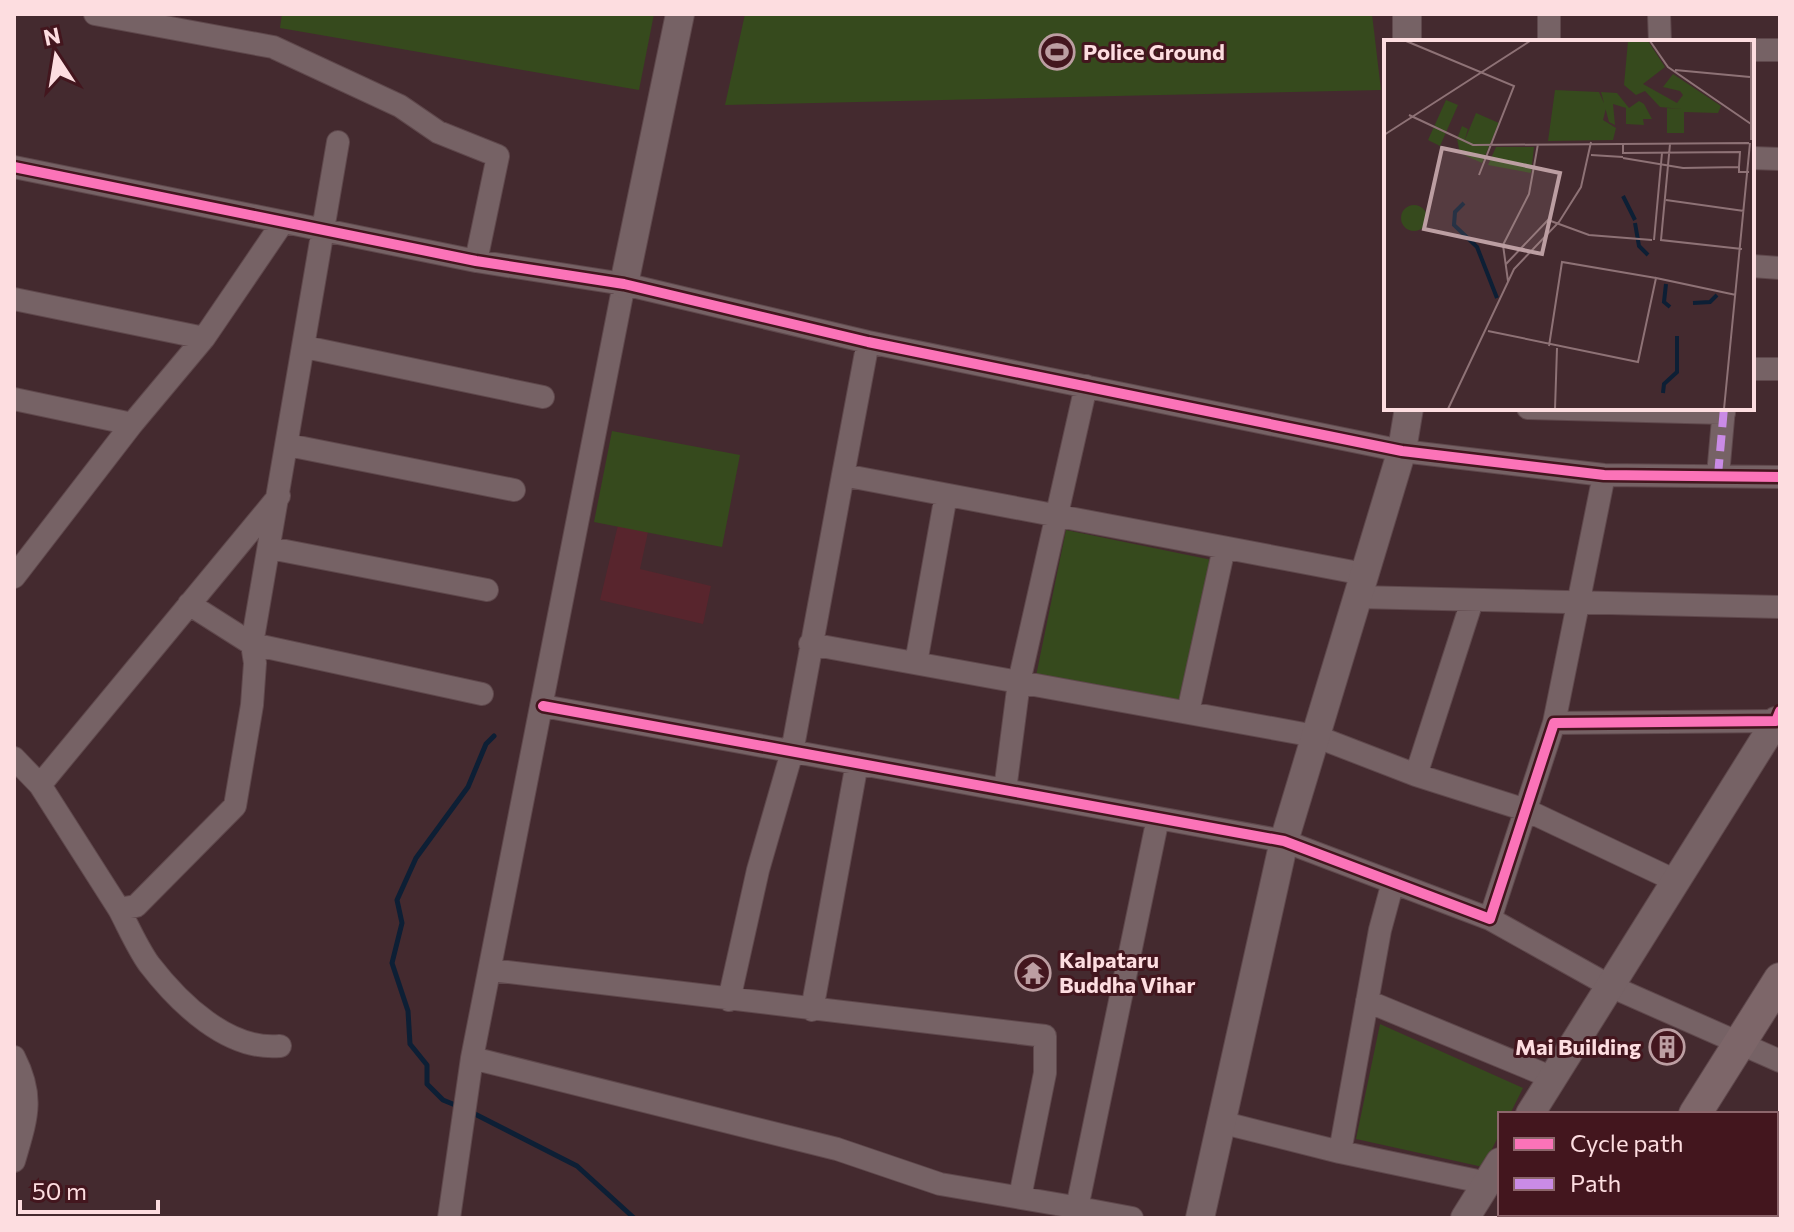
<svg xmlns="http://www.w3.org/2000/svg" width="1794" height="1232" font-family="Commissioner,sans-serif">
  <style>
    .built { fill: #58252d }
    .green { fill: #364a1d }
    .lines { fill: none; stroke-linecap: round; stroke-linejoin: round }
    .stream { stroke: #0d1f35; stroke-width: 5 }
    .minor-casing { stroke: #5f484c; stroke-width: 24 }
    .tertiary-casing { stroke: #5f484c; stroke-width: 30 }
    .secondary-casing { stroke: #5f484c; stroke-width: 34 }
    .minor { stroke: #766265; stroke-width: 22 }
    .tertiary { stroke: #766265; stroke-width: 28 }
    .secondary { stroke: #7d6669; stroke-width: 32 }
    .quiet { stroke: #ca8be6; stroke-width: 8; stroke-dasharray: 16 8; stroke-linecap: butt }
    .cycleway-casing { stroke: #43161e; stroke-width: 15 }
    .cycleway { stroke: #fb73b8; stroke-width: 10 }
    .labels { text-anchor: middle; stroke-width: 6; stroke-linejoin: round; paint-order: stroke }
    .poi-label { font-size: 22px; font-weight: bold; fill: #fddde0; stroke: #43161e; text-anchor: start }
    .inset-river { fill: none; stroke: #0d1f35; stroke-width: 4 }
    .inset-road { fill: none; stroke: #8e7276; stroke-width: 2 }
    .view { fill: #bc9ea2; fill-opacity: 0.15; stroke: #bc9ea2; stroke-width: 4 }
    .inset-edge { fill: none; stroke: #fddde0; stroke-width: 4 }
  </style>
  <rect width="100%" height="100%" fill="#442a2f"/>
  <!-- built -->
  <path class="built" d="M618,525L648,532L640,569L711,586L703,624L600,600Z"/>
  <!-- green -->
  <path class="green" d="M282,14H654L639,90L280,28Z
    M745,14H1372L1381,90L725,105Z
    M612,431L740,455L722,547L594,522Z
    M1066,530L1212,560L1181,701L1036,676Z
    M1380,1024L1523,1088L1510,1114H1500V1133L1483,1167L1356,1139Z"/>
  <g class="lines">
    <!-- stream -->
    <path class="stream" d="M460,1107L443,1100L427,1084V1065L410,1044L408,1011L392,963L402,923L397,900L416,858L468,787L486,744L494,736
      M469,1111L577,1166L634,1218"/>
    <defs>
      <path id="minor" d="M95,14L273,47L400,106L438,132L498,156L476,261
        M1549,14V42
        M1659,14L1660,42
        M1752,50H1780
        M1752,158L1780,159
        M14,167L476,261L624,284L868,342L1402,451L1604,475L1780,477
        M1752,266L1780,268
        M14,299L204,338L283,222
        M305,347L543,397
        M1752,369H1780
        M14,399L132,424
        M1528,408L1724,413
        M288,445L514,490
        M843,475L868,342
        M1718,475L1724,408
        M270,548L487,590
        M14,577L132,424L204,338
        M1357,597L1780,607
        M189,604L252,644L482,694
        M810,644L1315,736L1416,775L1526,810L1676,881
        M916,663L946,495
        M543,706L1284,841L1490,919L1554,723L1776,721
        M1188,712L1224,548
        M1554,723L1604,475
        M14,758L40,785L119,909L136,906L235,806L252,705L255,663L252,644L338,142
        M1416,775L1472,601
        M40,785L279,496
        M1005,790L1019,682L1086,386
        M119,909C128,926 137,947 149,964C179,1003 228,1051 280,1046
        M1490,919L1610,986L1780,1061
        M491,970L1045,1036V1073L1020,1197
        M729,1000L758,870L792,752L843,475L1364,574
        M1367,1001L1553,1078
        M812,1010L857,763
        M14,1057C35,1098 26,1119 14,1161
        M472,1058L837,1149L940,1184L1068,1206
        M1220,1122L1340,1152L1487,1183
        M1340,1152L1380,930L1393,882
        M1077,1208L1158,818
        M1069,1209L1068,1206L1132,1218
        M449,1218L472,1058L624,284"/>
      <path id="tertiary" d="M1407,42V14
        M624,284L680,14
        M1530,1114L1776,721H1780
        M1200,1218L1284,841L1402,450L1409,408
        M1465,1218L1500,1162"/>
      <path id="secondary" d="M1695,1114L1780,979
        M1630,1218L1632,1214"/>
    </defs>
    <!-- minor casing -->
    <use href="#minor" class="minor-casing"/>
    <!-- tertiary casing -->
    <use href="#tertiary" class="tertiary-casing"/>
    <!-- secondary casing -->
    <use href="#secondary" class="secondary-casing"/>
    <!-- minor -->
    <use href="#minor" class="minor"/>
    <!-- tertiary -->
    <use href="#tertiary" class="tertiary"/>
    <!-- secondary -->
    <use href="#secondary" class="secondary"/>
    <!-- quiet -->
    <path class="quiet" d="M1718,475L1724,408"/>
    <defs>
      <path id="cycleway" d="M14,167L476,261L624,284L868,342L1402,451L1604,475L1780,477
        M543,706L1284,841L1490,919L1554,723L1776,721L1780,711"/>
    </defs>
    <!-- cycleway casing -->
    <use href="#cycleway" class="cycleway-casing"/>
    <!-- cycleway -->
    <use href="#cycleway" class="cycleway"/>
  </g>
  <!-- icons -->
  <defs>
    <symbol id="stadium-ring" viewBox="-11 -11 22 22"><circle r="9.5" fill="#43161e" stroke="#bc9ea2" stroke-width="1.5"/><path d="M0-5a6.5 5 0 1 0 0 10a6.5 5 0 1 0 0-10ZM-3.5-1.8h7v3.6h-7Z" fill="#bc9ea2"/></symbol>
    <symbol id="temple-ring" viewBox="-11 -11 22 22"><circle r="9.5" fill="#43161e" stroke="#bc9ea2" stroke-width="1.5"/><path d="M0-6L5-2H3V0L6.5 2.5H4V6H1.5V3h-3V6H-4V2.5H-6.5L-3 0V-2H-5Z" fill="#bc9ea2"/></symbol>
    <symbol id="building-ring" viewBox="-11 -11 22 22"><circle r="9.5" fill="#43161e" stroke="#bc9ea2" stroke-width="1.5"/><path d="M-4-6H4V6H1V3H-1V6H-4ZM-2.5-4.3h1.7v1.8h-1.7ZM.8-4.3h1.7v1.8H.8ZM-2.5-1h1.7V.8h-1.7ZM.8-1h1.7V.8H.8Z" fill="#bc9ea2"/></symbol>
  </defs>
  <g fill-rule="evenodd">
    <use href="#stadium-ring" x="1037" y="32" width="40" height="40"/>
    <use href="#temple-ring" x="1013" y="953" width="40" height="40"/>
    <use href="#building-ring" x="1647" y="1027" width="40" height="40"/>
  </g>
  <g class="labels">
    <!-- poi labels -->
    <g class="poi-label">
      <text x="1083" y="60">Police Ground</text>
      <text x="1059" y="968">Kalpataru<tspan x="1059" dy="25">Buddha Vihar</tspan></text>
      <text x="1641" y="1055" text-anchor="end">Mai Building</text>
    </g>
  </g>
  <!-- overview -->
  <g transform="translate(1384 40)">
    <rect width="370" height="370" fill="#442a2f"/>
    <path d="M244,1H264L281,27L259,44L293,63L299,55L296,51L279,47L289,34L337,66L334,73L300,72V93H283V68L298,69L276,67L261,51L252,55L240,45ZM171,50L215,52L222,68L219,80L232,88L229,100L164,101ZM217,52L233,53L245,68L255,61L260,64L268,79H259L260,85L242,84V68L229,64L231,85L225,82ZM62,60L74,65L56,106L44,100ZM92,73L115,83L98,123L76,113L73,99L78,86L84,89L80,102ZM112,107H150L147,133L104,125ZM17 178a13 13 0 1 1 26 0a13 13 0 1 1-26 0Z" fill="#364a1d"/>
    <path class="inset-river" d="M239,156L251,180M80,163L71,172L70,185L93,207L113,258M251,183L255,206L264,215M282,244L280,262L286,267M309,263L326,262L333,255M279,353L280,344L293,332V296"/>
    <path class="inset-road" d="M22,1L130,46L95,135M266,1L284,27L367,84M367,1V100M291,30L366,37M25,75L89,105L365,103M0,95L146,1M239,104V113L356,112L355,127M286,104L277,200L358,209M207,115L239,117M239,118L299,128L355,127V132H365M282,160L360,171M270,200L278,113M122,224L164,180L205,195L268,200M124,241L119,205L145,154L154,104M104,291L254,322L272,238L352,255M165,306L178,222L272,238M64,369L130,229L175,182L197,147L207,102M171,369L173,308M340,369L366,103"/>
    <path class="view" d="M58,108L176,133L158,214L40,189Z"/>
    <rect width="370" height="370" class="inset-edge"/>
  </g>
  <!-- border -->
  <rect width="1794" height="1232" fill="none" stroke="#fddde0" stroke-width="32"/>
  <!-- legend -->
  <rect x="1498" y="1112" width="280" height="104" fill="#43161e" stroke="#8d666c" stroke-width="2"/>
  <rect x="1514" y="1138" width="40" height="12" fill="#fb73b8" stroke="#8d666c" stroke-width="2"/>
  <text x="1570" y="1152" font-size="24" fill="#fddde0">Cycle path</text>
  <rect x="1514" y="1178" width="40" height="12" fill="#ca8be6" stroke="#8d666c" stroke-width="2"/>
  <text x="1570" y="1192" font-size="24" fill="#fddde0">Path</text>
  <!-- north arrow -->
  <g transform="translate(56 56) rotate(348)" stroke="#43161e" stroke-width="6" paint-order="stroke">
  <path d="M0-6L14 30L0 20L-14 30Z" fill="#fddde0"/>
  <text y="-12" font-size="22" font-weight="bold" text-anchor="middle" fill="#fddde0">N</text>
  </g>
  <!-- scale -->
  <path d="M20 1200v12h138v-12" fill="none" stroke="#fddde0" stroke-width="4"/>
  <text x="32" y="1200" font-size="24" fill="#fddde0" stroke="#43161e" stroke-width="6" paint-order="stroke">50 m</text>
</svg>
